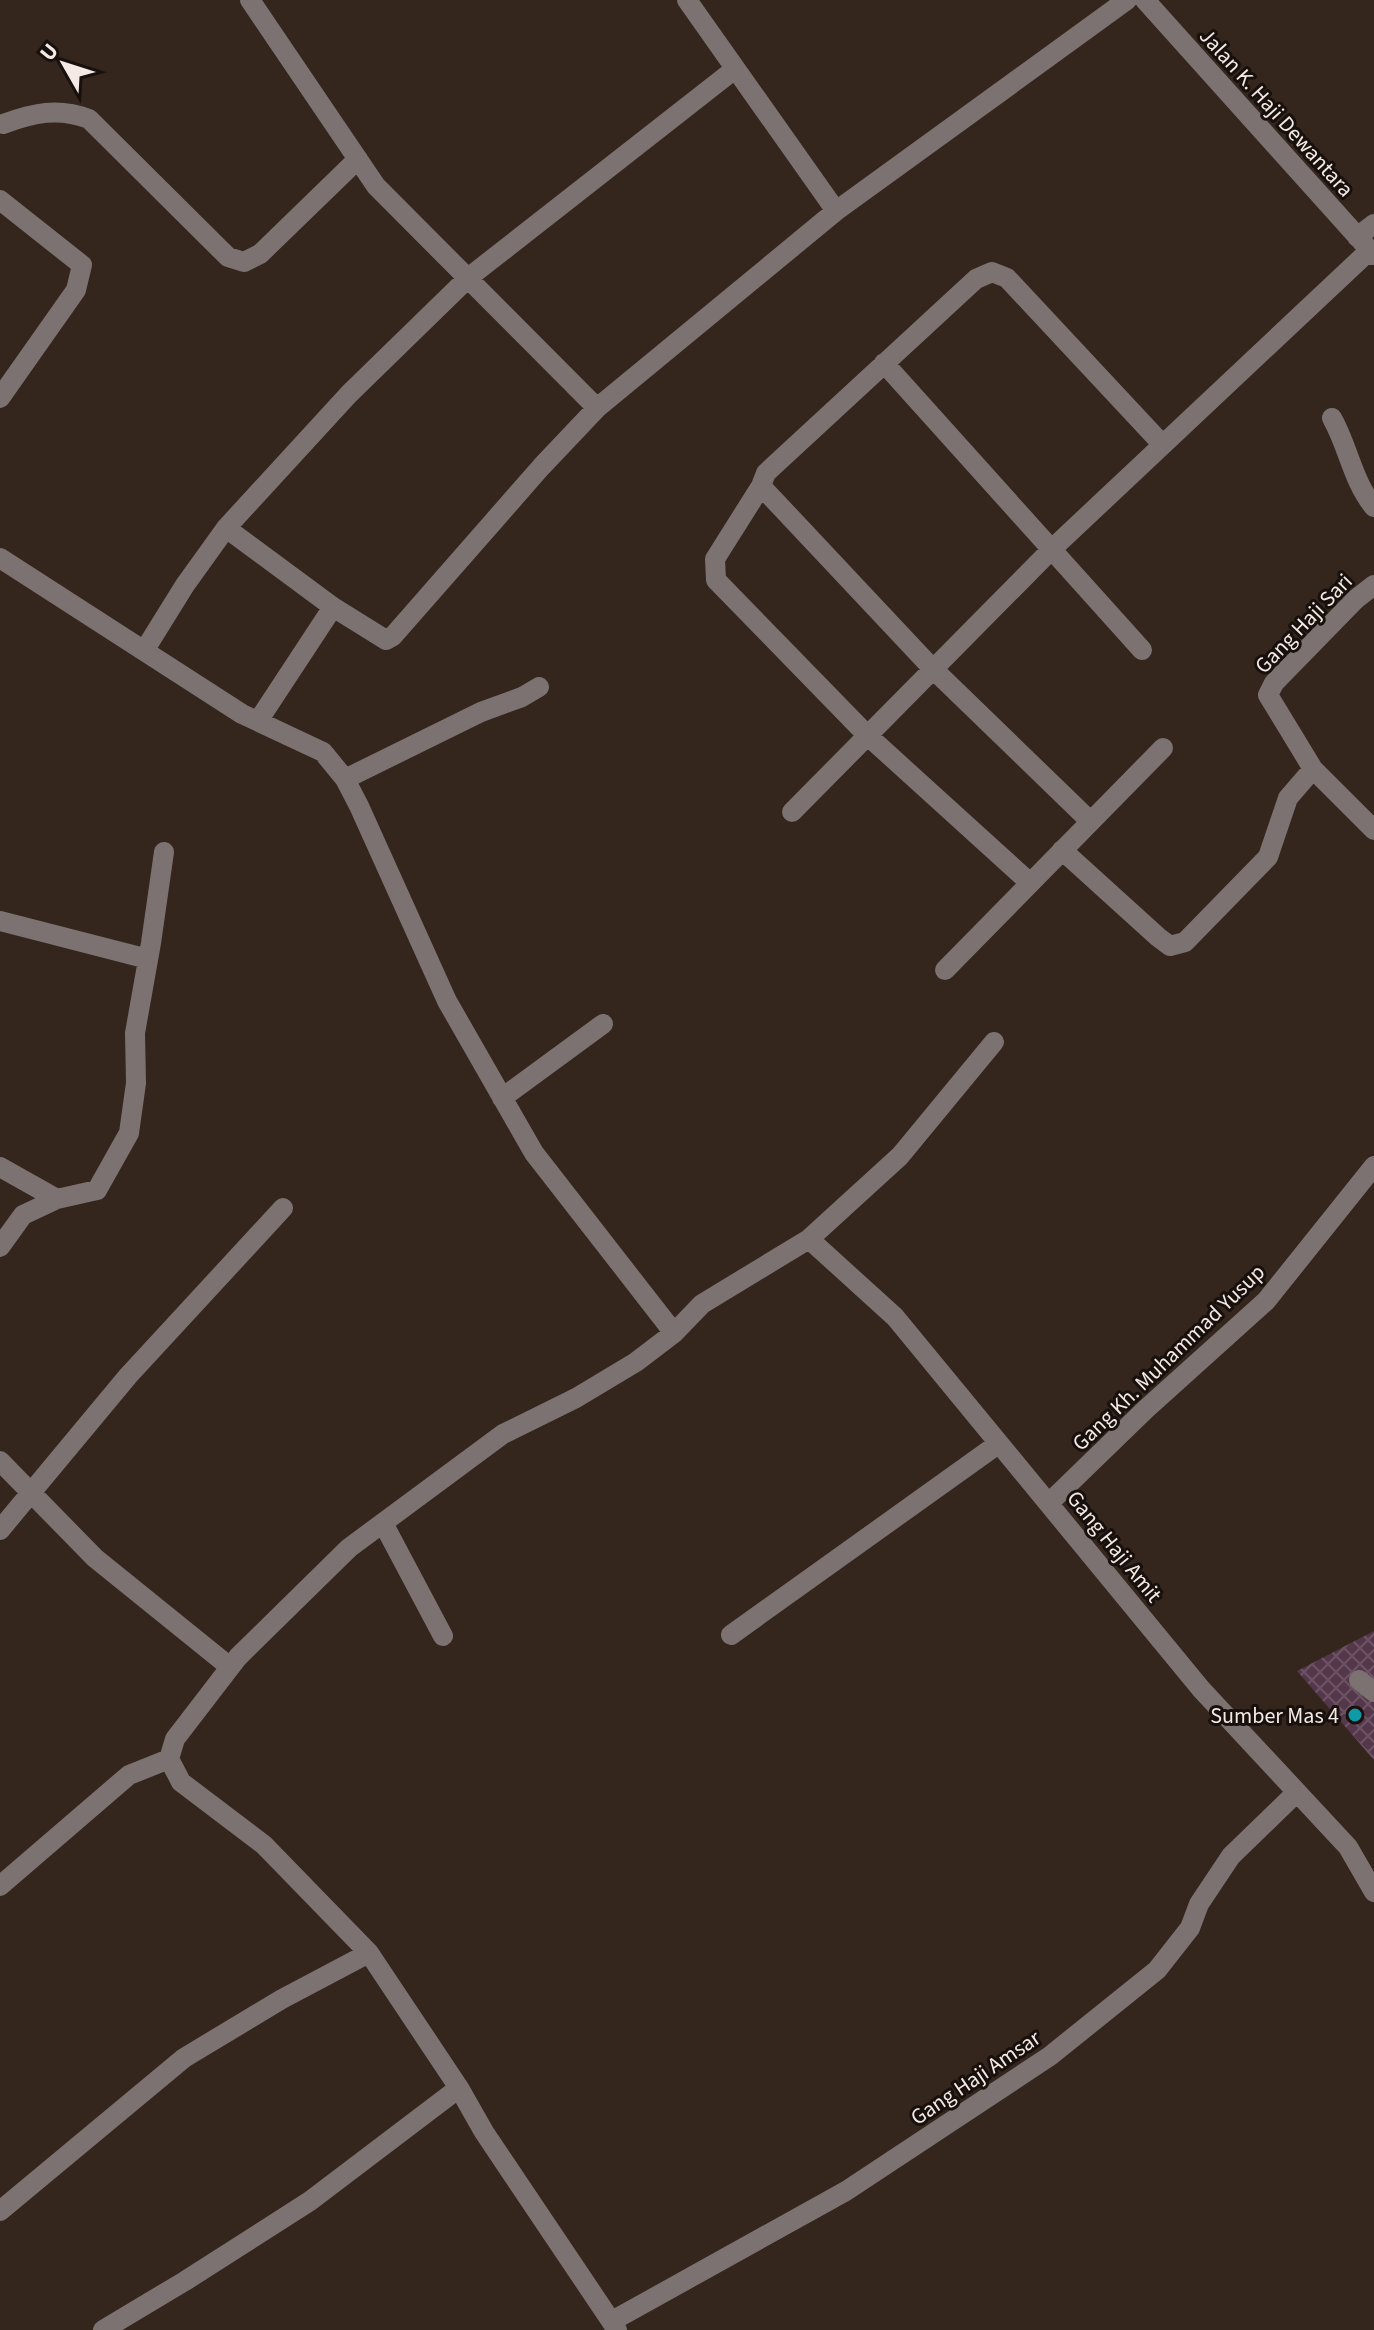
<svg xmlns="http://www.w3.org/2000/svg" width="1374" height="2330" font-family="'Source Sans 3',sans-serif">
  <style>
    .building { fill: url(#building-cross-hatch) }
    .lines { fill: none; stroke-linecap: round; stroke-linejoin: round }
    .minor { stroke: #7c7271; stroke-width: 20 }
    .culture-dot { fill: #0f9aa8; stroke: #17100c; stroke-width: 3 }
    .labels { text-anchor: middle; stroke-width: 6; stroke-linejoin: round; paint-order: stroke }
    .street-label { font-size: 22px; fill: #f4e9e4; stroke: #17100c }
    .poi-label { font-size: 22px; fill: #f4e9e4; stroke: #17100c; text-anchor: end }
  </style>
  <defs>
    <pattern id="building-cross-hatch" width="8" height="8" patternUnits="userSpaceOnUse" patternTransform="scale(2)"><rect width="8" height="8" fill="#54374a"/><path d="M0 0l8 8M0 8l8-8" fill="none" stroke="#6d5464"/></pattern>
  </defs>
  <rect width="100%" height="100%" fill="#34251d"/>
  <!-- building -->
  <path class="building" d="M1374,1631V1760L1297,1671Z"/>
  <g class="lines">
    <!-- minor -->
    <path class="minor" d="M250,0L376,186L597,408
      M687,0L836,211
      M1145,0L1374,255
      M3,124C33,113 58,107 89,119L228,257L244,262L260,254L358,159
      M0,200L82,265L76,290L0,398
      M1357,237L1374,224
      M884,363L1142,650
      M1332,418C1348,446 1353,482 1374,507
      M761,486L932,668L1090,821
      M226,528L333,607L386,640L393,636L542,466L597,408L836,211L1127,0
      M0,558L242,714L323,752L345,779L359,806L447,1001L534,1153L674,1333
      M144,651L185,585L226,528L349,394L468,278L735,69
      M258,721L333,607
      M1313,769L1374,830
      M345,779L481,712L522,697L539,687
      M792,812L1052,549L1370,250
      M1062,850L1158,937L1170,946L1185,942L1268,857L1288,798L1313,769L1268,695L1274,683L1356,599L1374,585
      M1030,883L867,735L716,580L715,559L761,486L766,473L976,279L992,272L1007,278L1162,444
      M0,921L148,959
      M945,970L1163,748
      M502,1098L603,1024
      M0,1167L57,1199
      M809,1239L895,1317L1201,1689L1348,1847L1374,1892
      M0,1247L23,1215L57,1199L97,1190L129,1133L136,1083L135,1033L151,943L164,852
      M0,1461L95,1558L230,1667
      M1049,1503L1146,1409L1266,1301L1374,1166
      M383,1523L443,1636
      M0,1530L128,1376L283,1208
      M731,1635L998,1444
      M1359,1680L1374,1692
      M0,1886L129,1775L169,1759
      M0,2211L184,2058L282,1999L369,1953
      M612,2321L846,2191L1050,2056L1157,1970L1190,1928L1199,1904L1231,1856L1296,1793
      M103,2330L185,2281L310,2201L459,2088
      M617,2330L484,2132L459,2088L369,1953L264,1845L181,1782L169,1759L175,1739L238,1657L349,1548L503,1434L576,1398L636,1362L674,1333L702,1304L809,1239L900,1156L994,1042"/>
  </g>
  <!-- markers -->
  <circle class="culture-dot" cx="1355" cy="1715" r="8"/>
  <g class="labels">
    <!-- street labels -->
    <g class="street-label">
      <text transform="translate(1277 112) rotate(48)" y="8">Jalan K. Haji Dewantara</text>
      <text transform="translate(1303 623) rotate(-46)" y="8">Gang Haji Sari</text>
      <text transform="translate(1168 1357) rotate(-44)" y="8">Gang Kh. Muhammad Yusup</text>
      <text transform="translate(1115 1546) rotate(51)" y="8">Gang Haji Amit</text>
      <text transform="translate(975 2077) rotate(-34)" y="8">Gang Haji Amsar</text>
    </g>
    <!-- poi labels -->
    <g class="poi-label">
      <text x="1339" y="1723">Sumber Mas 4</text>
    </g>
  </g>
  <!-- north arrow -->
  <g transform="translate(64 64) rotate(309)" stroke="#17100c" stroke-width="6" paint-order="stroke">
  <path d="M0-6L14 30L0 20L-14 30Z" fill="#f4e9e4"/>
  <text y="-12" font-size="22" font-weight="bold" text-anchor="middle" fill="#f4e9e4">U</text>
  </g>
</svg>
